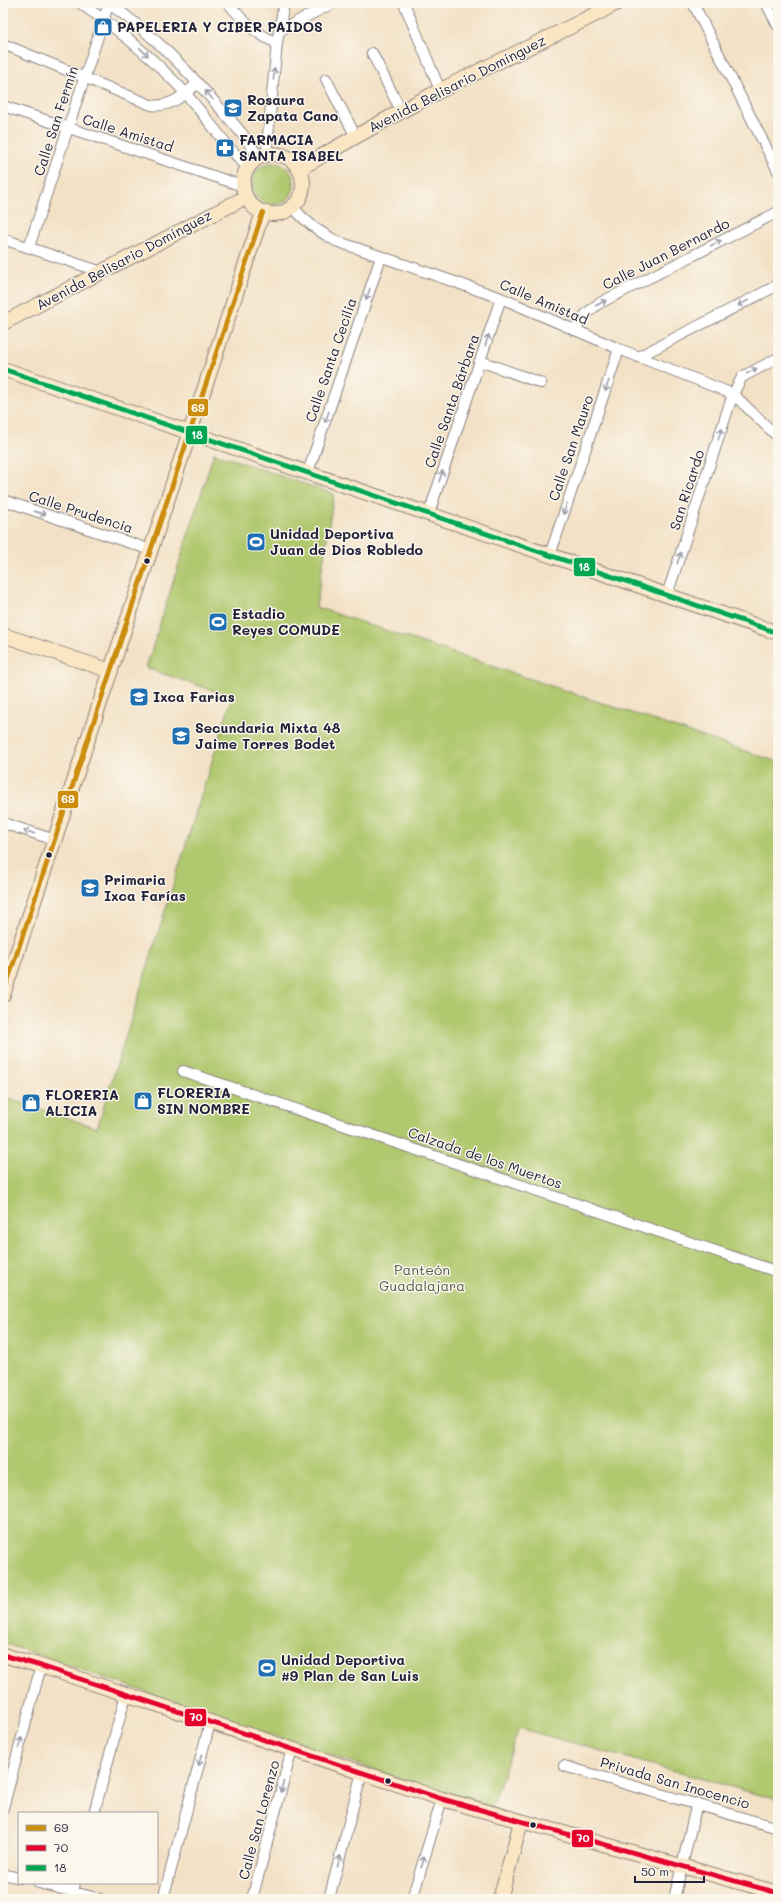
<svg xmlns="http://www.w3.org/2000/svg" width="781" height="1902" font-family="Mali,sans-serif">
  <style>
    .green { fill: #b0c86e; stroke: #697554 }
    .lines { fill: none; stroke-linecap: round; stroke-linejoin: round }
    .street-casing { stroke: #8a8280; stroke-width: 12 }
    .secondary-casing { stroke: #8a8280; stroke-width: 16 }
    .street { stroke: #fff; stroke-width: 10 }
    .secondary { stroke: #fbe6c4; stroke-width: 14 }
    .bus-1-casing { stroke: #fbf7ec; stroke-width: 8 }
    .bus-2-casing { stroke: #fbf7ec; stroke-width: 8 }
    .bus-3-casing { stroke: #fbf7ec; stroke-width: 8 }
    .bus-1 { stroke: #cc8c0c; stroke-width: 5 }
    .bus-2 { stroke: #e4002b; stroke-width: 5 }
    .bus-3 { stroke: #00a651; stroke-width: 5 }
    .oneway { stroke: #9c9ca7 }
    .bus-dot { fill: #22223b; stroke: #fbf7ec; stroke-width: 1.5 }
    .labels { text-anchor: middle; stroke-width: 3; stroke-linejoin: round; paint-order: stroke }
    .poi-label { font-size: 14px; font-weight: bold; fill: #22223b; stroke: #fbf7ec; text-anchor: start }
    .street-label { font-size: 14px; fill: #22223b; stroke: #fbf7ec }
    .park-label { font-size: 14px; fill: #545c4d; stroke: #fbf7ec }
    .line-badge { stroke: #fbf7ec; stroke-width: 1.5 }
    .badge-label { font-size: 11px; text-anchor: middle; font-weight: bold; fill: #fff }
  </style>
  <rect width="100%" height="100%" fill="#fbf7ec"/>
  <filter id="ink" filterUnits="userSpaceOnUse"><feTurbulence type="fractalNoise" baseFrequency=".025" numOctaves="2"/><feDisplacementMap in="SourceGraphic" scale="8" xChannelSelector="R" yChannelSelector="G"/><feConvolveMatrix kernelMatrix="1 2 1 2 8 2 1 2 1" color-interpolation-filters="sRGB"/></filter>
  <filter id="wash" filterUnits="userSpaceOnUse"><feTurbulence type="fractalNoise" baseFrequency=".012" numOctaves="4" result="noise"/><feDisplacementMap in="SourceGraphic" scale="16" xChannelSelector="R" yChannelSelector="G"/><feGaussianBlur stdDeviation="0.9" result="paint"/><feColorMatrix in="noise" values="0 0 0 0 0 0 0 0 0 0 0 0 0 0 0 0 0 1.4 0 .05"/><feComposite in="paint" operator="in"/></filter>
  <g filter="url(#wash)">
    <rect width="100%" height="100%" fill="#f3e1c6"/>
    <!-- green -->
    <path class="green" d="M252 184a21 21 0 1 1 42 0a21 21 0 1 1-42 0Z
      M214,453L334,494L316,607L778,762V1800L519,1728L491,1810L3,1643V1096L97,1128L232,697L146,668Z"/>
  </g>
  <g filter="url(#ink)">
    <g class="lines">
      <defs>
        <path id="street" d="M80,3C114,26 147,53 176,83C202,110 222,142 248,168
          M108,3C151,32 186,69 219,107C234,124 248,139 259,158
          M228,3C244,22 254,33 277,43
          M404,3L440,90
          M693,3L778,171
          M766,3L778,26
          M279,31L333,3
          M3,44L151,105C171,108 183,95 198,83
          M372,53L401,111
          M326,79L356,137
          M3,106L243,186
          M267,155V146L277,43L284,3
          M293,207C305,222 319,232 336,241L501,298L619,349L733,394L778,437
          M3,239L102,272
          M29,247L109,3
          M574,330L586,314L598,304L778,212
          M638,357L778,285
          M480,361L541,383
          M308,472L381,257
          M3,500L151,550
          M429,513L501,298
          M550,555L619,349
          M667,595L733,394L742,377L778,358
          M3,823L55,840
          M183,1071L778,1272
          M564,1766L778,1828
          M3,1808L41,1666
          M94,1813L126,1694
          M3,1874L19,1878
          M39,1883L100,1899
          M71,1899L75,1883
          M163,1899L210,1723
          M252,1899L292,1749
          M329,1899L362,1772
          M412,1899L442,1799
          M674,1899L697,1803"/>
        <path id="secondary" d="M243 184a30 30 0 1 1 60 0a30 30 0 1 1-60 0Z
          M299,169C348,141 396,113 445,88C502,59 561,33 617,3
          M3,323L246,197
          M3,369L778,633
          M3,635L111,671
          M3,995L263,212
          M3,1655L41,1666L442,1799L778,1893
          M500,1899L521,1822"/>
      </defs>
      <!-- street casing -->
      <use href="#street" class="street-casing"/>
      <!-- secondary casing -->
      <use href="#secondary" class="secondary-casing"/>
      <!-- street -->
      <use href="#street" class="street"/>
      <!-- secondary -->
      <use href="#secondary" class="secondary"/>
      <defs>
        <path id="bus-1" d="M3,995L263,212"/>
        <path id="bus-2" d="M3,1655L41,1666L442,1799L778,1893"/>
        <path id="bus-3" d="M3,369L778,633"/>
      </defs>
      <!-- bus-1 casing -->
      <use href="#bus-1" class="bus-1-casing"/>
      <!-- bus-2 casing -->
      <use href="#bus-2" class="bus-2-casing"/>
      <!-- bus-3 casing -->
      <use href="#bus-3" class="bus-3-casing"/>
      <!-- bus-1 -->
      <use href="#bus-1" class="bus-1"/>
      <!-- bus-2 -->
      <use href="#bus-2" class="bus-2"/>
      <!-- bus-3 -->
      <use href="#bus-3" class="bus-3"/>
    </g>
    <!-- one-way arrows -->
    <defs><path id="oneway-shaft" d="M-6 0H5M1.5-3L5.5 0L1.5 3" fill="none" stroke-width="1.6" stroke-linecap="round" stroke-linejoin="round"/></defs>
    <g class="oneway">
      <use href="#oneway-shaft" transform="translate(144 52) rotate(44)"/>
      <use href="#oneway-shaft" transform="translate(274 74) rotate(-84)"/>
      <use href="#oneway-shaft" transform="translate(209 95) rotate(-131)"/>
      <use href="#oneway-shaft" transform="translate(716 243) rotate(-27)"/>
      <use href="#oneway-shaft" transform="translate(368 294) rotate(109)"/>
      <use href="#oneway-shaft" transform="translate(601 303) rotate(-28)"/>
      <use href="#oneway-shaft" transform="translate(743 303) rotate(153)"/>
      <use href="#oneway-shaft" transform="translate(487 340) rotate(-72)"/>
      <use href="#oneway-shaft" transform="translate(752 371) rotate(-28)"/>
      <use href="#oneway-shaft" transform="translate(607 386) rotate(109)"/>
      <use href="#oneway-shaft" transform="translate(327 417) rotate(109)"/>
      <use href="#oneway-shaft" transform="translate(720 434) rotate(-72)"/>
      <use href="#oneway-shaft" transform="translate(441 476) rotate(-71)"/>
      <use href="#oneway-shaft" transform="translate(565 509) rotate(109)"/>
      <use href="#oneway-shaft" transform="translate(40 513) rotate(18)"/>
      <use href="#oneway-shaft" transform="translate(679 558) rotate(-72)"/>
      <use href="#oneway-shaft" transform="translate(29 832) rotate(-162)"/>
      <use href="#oneway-shaft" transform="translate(20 1743) rotate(-75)"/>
      <use href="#oneway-shaft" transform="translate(200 1760) rotate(105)"/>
      <use href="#oneway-shaft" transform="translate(282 1787) rotate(105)"/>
      <use href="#oneway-shaft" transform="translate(339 1861) rotate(-75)"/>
      <use href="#oneway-shaft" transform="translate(423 1862) rotate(-73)"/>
    </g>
  </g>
  <!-- icons -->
  <defs>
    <symbol id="shop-square" viewBox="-11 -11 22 22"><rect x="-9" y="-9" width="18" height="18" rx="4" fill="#1f6fb2" stroke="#fbf7ec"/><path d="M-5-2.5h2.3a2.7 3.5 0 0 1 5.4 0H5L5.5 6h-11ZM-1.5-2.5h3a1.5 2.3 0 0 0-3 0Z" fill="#fff"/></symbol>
    <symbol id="school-square" viewBox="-11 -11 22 22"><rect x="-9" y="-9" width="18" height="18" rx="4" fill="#1f6fb2" stroke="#fbf7ec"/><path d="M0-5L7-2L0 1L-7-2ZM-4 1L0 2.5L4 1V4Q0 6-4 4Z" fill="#fff"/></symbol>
    <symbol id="pharmacy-square" viewBox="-11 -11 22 22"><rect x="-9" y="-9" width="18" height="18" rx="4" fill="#1f6fb2" stroke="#fbf7ec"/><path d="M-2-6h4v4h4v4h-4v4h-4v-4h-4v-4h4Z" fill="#fff"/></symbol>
    <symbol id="stadium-square" viewBox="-11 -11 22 22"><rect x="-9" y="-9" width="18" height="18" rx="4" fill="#1f6fb2" stroke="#fbf7ec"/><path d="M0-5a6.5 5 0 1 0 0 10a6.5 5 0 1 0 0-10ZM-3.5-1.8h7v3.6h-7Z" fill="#fff"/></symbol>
  </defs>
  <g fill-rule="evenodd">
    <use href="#shop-square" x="92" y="16" width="22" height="22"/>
    <use href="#school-square" x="222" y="97" width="22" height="22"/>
    <use href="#pharmacy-square" x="214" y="137" width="22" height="22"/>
    <use href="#stadium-square" x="245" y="531" width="22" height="22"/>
    <use href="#stadium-square" x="207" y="611" width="22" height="22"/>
    <use href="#school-square" x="128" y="686" width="22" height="22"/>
    <use href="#school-square" x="170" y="725" width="22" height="22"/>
    <use href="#school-square" x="79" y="877" width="22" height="22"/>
    <use href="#shop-square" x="132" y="1090" width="22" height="22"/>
    <use href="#shop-square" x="20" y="1092" width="22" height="22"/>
    <use href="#stadium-square" x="256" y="1657" width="22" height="22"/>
  </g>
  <!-- markers -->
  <g class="bus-dot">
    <circle cx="147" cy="561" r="3.5"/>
    <circle cx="49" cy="855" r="3.5"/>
    <circle cx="388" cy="1781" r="3.5"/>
    <circle cx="533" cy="1825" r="3.5"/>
  </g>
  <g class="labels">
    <!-- poi labels -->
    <g class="poi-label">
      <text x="117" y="32">PAPELERIA Y CIBER PAIDOS</text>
      <text x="247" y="105">Rosaura<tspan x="247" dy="16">Zapata Cano</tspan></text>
      <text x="239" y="145">FARMACIA<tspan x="239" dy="16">SANTA ISABEL</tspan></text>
      <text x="270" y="539">Unidad Deportiva<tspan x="270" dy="16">Juan de Dios Robledo</tspan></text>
      <text x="232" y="619">Estadio<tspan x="232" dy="16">Reyes COMUDE</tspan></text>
      <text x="153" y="702">Ixca Farias</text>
      <text x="195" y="733">Secundaria Mixta 48<tspan x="195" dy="16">Jaime Torres Bodet</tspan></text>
      <text x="104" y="885">Primaria<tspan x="104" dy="16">Ixca Farías</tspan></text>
      <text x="157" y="1098">FLORERIA<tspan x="157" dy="16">SIN NOMBRE</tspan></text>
      <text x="45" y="1100">FLORERIA<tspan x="45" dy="16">ALICIA</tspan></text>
      <text x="281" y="1665">Unidad Deportiva<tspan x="281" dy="16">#9 Plan de San Luis</tspan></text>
    </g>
    <!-- street labels -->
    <g class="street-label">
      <text transform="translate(457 84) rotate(-27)" y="5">Avenida Belisario Domínguez</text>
      <text transform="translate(56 121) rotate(-72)" y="5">Calle San Fermín</text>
      <text transform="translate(128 133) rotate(18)" y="5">Calle Amistad</text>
      <text transform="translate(666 254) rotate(-27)" y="5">Calle Juan Bernardo</text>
      <text transform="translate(124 260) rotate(-28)" y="5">Avenida Belisario Domínguez</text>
      <text transform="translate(544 302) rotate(23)" y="5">Calle Amistad</text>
      <text transform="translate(331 360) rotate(-71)" y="5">Calle Santa Cecilia</text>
      <text transform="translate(452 401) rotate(-71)" y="5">Calle Santa Bárbara</text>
      <text transform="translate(571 448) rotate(-71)" y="5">Calle San Mauro</text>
      <text transform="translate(687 490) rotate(-72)" y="5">San Ricardo</text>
      <text transform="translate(81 512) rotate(18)" y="5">Calle Prudencia</text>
      <text transform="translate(485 1158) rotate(19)" y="5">Calzada de los Muertos</text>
      <text transform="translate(675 1783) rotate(16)" y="5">Privada San Inocencio</text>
      <text transform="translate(259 1820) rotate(-75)" y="5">Calle San Lorenzo</text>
    </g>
    <!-- park labels -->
    <g class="park-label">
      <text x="422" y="1275">Panteón<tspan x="422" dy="16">Guadalajara</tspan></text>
    </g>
  </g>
  <g class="line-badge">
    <rect x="187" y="398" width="22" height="19" rx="4" fill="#cc8c0c"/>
    <rect x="185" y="425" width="23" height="20" rx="4" fill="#00a651"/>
    <rect x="573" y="557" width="23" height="20" rx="4" fill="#00a651"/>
    <rect x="57" y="790" width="22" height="19" rx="4" fill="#cc8c0c"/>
    <rect x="184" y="1708" width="23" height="19" rx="4" fill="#e4002b"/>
    <rect x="571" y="1829" width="23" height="19" rx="4" fill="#e4002b"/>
  </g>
  <g class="badge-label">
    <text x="198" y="412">69</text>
    <text x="197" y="439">18</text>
    <text x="584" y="571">18</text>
    <text x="68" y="803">69</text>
    <text x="196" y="1721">70</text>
    <text x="583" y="1842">70</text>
  </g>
  <!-- margin -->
  <rect width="781" height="1902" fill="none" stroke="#fbf7ec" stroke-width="16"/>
  <!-- legend -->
  <rect x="18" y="1812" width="140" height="72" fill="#fbf7ec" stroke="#a4a2a5"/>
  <rect x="26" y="1825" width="20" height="6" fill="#cc8c0c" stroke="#a4a2a5"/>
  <text x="54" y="1832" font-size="12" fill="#22223b">69</text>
  <rect x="26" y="1845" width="20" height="6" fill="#e4002b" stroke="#a4a2a5"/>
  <text x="54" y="1852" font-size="12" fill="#22223b">70</text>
  <rect x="26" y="1865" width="20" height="6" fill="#00a651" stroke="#a4a2a5"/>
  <text x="54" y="1872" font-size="12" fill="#22223b">18</text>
  <!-- scale -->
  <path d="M635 1876v6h69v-6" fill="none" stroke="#22223b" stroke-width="2"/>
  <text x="641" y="1876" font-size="12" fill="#22223b" stroke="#fbf7ec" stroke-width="3" paint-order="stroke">50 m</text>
</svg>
